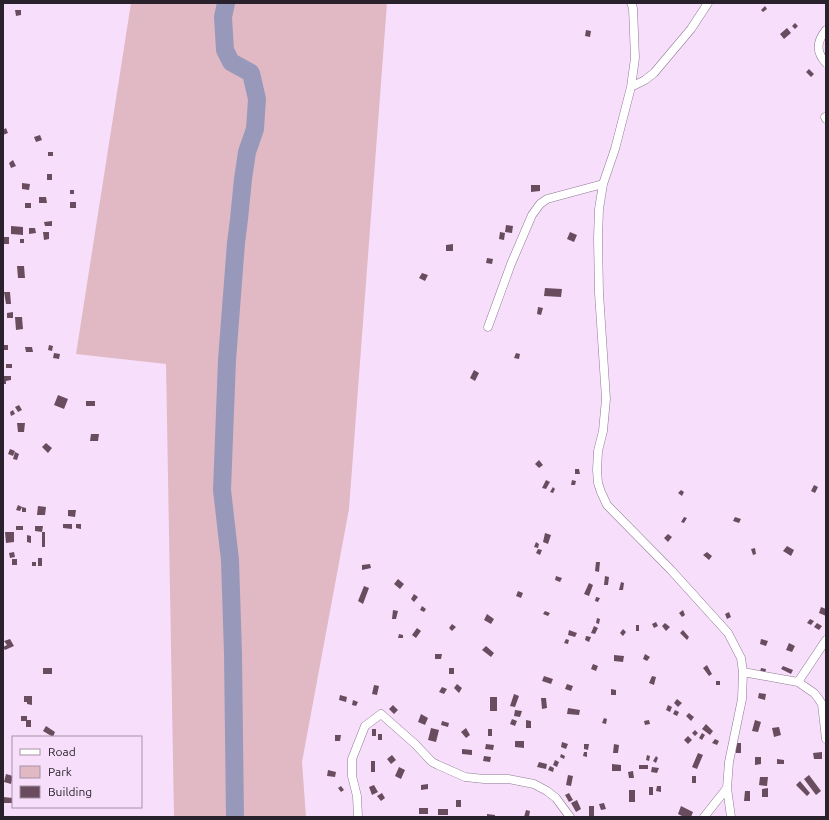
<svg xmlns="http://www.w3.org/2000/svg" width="829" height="820" font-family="Ubuntu,sans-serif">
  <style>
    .green { fill: #e1b9c4 }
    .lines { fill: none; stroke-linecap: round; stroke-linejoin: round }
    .river { stroke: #9899ba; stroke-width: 18 }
    .building { fill: #6a4c5f }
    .minor-casing { stroke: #8e7992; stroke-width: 9 }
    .minor { stroke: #fff; stroke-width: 8 }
  </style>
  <rect width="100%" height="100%" fill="#f7dffb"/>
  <!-- green -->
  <path class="green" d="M131,3H387L349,509L302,762L306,817H174L166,364L76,354Z"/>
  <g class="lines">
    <!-- river -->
    <path class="river" d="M226,3L223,17L225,50L231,62L251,73L257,99L255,129L247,152L243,179L239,219L236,243L227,360L222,490L230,560L233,654L235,817"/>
  </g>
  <!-- building -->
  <path class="building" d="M765,6L767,9L763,12L761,10Z
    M15,10H21V15L16,16Z
    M795,23L798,26L795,29L792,26Z
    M787,28L791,33L784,39L780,34Z
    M586,30L591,31L590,37L585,36Z
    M809,69L814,74L811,77L806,72Z
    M6,128L8,133L3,135V130Z
    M40,135L42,140L36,142L34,137Z
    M48,152H53V156H48Z
    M13,160L16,166L11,168L9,163Z
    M47,174H52V180H47Z
    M22,183L30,184L29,190L22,189Z
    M531,185H540V191L531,192Z
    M70,190H74V194H70Z
    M39,197H46L47,203H39Z
    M70,202H76V208H70Z
    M25,203H31V208H25Z
    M52,221V226H45L44,222Z
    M506,225L513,226L512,233L505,232Z
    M11,226L23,227V235L11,234Z
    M29,228H35L36,233L29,234Z
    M43,232H49V239L44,240Z
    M500,232L505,233L504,240L499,239Z
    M570,232L577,235L574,242L567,239Z
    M4,237H9V244H4Z
    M20,239H24V243H20Z
    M453,244V251H446V245Z
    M487,258L493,259L492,264L486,263Z
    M17,266H24L25,278H18Z
    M422,273L428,275L425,281L419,278Z
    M545,288L562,289L561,297L544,296Z
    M4,292H10L11,304H6Z
    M538,307L543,308L541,315L537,314Z
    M13,312V318H7V313Z
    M15,317H22L23,329L16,330Z
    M3,345H8V350H3Z
    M49,345L53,346L52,351L48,350Z
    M25,347H32L33,352H26Z
    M54,353L60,354L59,359L53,358Z
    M516,353L520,354L519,359L514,358Z
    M6,364H12V368H6Z
    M474,370L479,373L475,381L470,378Z
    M3,376H11V380L6,381V384H3Z
    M58,395L68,399L64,409L54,405Z
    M86,401H95V406H86Z
    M19,405L22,410L18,412L15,407Z
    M13,410L15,414L11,416L10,412Z
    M17,423H25L24,432H18Z
    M91,434H99L98,441H90Z
    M46,443L52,448L48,453L42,447Z
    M10,449L15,451L13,456L8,454Z
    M15,452L19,454L17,460L13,459Z
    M539,460L543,465L539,468L535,464Z
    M575,469H579L580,474H575Z
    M546,480L550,482L546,489L542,488Z
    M572,480L576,481L575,485H571Z
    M814,485L818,487L815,493L811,491Z
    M553,487L555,489L553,493L550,492Z
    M681,490L684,492L682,496L678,493Z
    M18,505L22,507L20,511L16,510Z
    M38,506L46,507L45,515H37Z
    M22,507L26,508V512H22Z
    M68,510H76L75,517L68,516Z
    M684,517L687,518L684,523L681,522Z
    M735,517L741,519L739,523L733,521Z
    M63,524H72V529L63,528Z
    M76,524H81V529L76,528Z
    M16,526H23V530H16Z
    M35,526H43L42,532H45V547H42V532L35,531Z
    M5,532H14V542L6,543Z
    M545,533L551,535L548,544L543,542Z
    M668,534L672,537L668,542L664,538Z
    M27,535L31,536V543L27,542Z
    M536,542L539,544L538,548L534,547Z
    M787,546L794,550L791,556L783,551Z
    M755,548L756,554L753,555L751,549Z
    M538,549L542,550L540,555L536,553Z
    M14,552L15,557L10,558L9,553Z
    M707,552L712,556L709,560L703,555Z
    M38,558H42V566H38Z
    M12,559H17V565H12Z
    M32,562H36V566H32Z
    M596,562H600L599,572L595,571Z
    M370,564L371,568L362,570V565Z
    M556,576L562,578L560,582L555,580Z
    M605,576L609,577L608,585H604Z
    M398,579L404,584L400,589L394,584Z
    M621,582L624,583L623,590H619Z
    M589,583L593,585L589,596L584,594Z
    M364,586L369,588L363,604L358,601Z
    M518,591L523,593L521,598L516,596Z
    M414,594L418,597L414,602L411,599Z
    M596,597L600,598L598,602L595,601Z
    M422,606L426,609L424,612L420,610Z
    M821,607L826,609V616L819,613Z
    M393,610L398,611L396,619H392Z
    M683,610L685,615L682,617L679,613Z
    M545,611L550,613L548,616L543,614Z
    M729,612L731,617L727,619L725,614Z
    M487,614L494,619L491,624L484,620Z
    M597,618L600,619L599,624L596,623Z
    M810,619L814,621L811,625L807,623Z
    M656,622L658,626L654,628L652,624Z
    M665,623L670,627L666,631L662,626Z
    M817,623L822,626L819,630L814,627Z
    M452,624L456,627L452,631L449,628Z
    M636,625H639V631H636Z
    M594,626L598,628L595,634L591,633Z
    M417,628L421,631L416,638L412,635Z
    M623,629L626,632L623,636L620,633Z
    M569,630L577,633L575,637L568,635Z
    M683,630L689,637L687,640L680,633Z
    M399,634L403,635V638H398Z
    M586,636L591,637L589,642L585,640Z
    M10,639L14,646L5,650L3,647L7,645L4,641Z
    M566,639L569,640L568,644L564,643Z
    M761,639L768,641L766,646L760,644Z
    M789,643L795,646L792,652L786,650Z
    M486,646L494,653L491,657L482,650Z
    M435,654H442L441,659H435Z
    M645,654L650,657L647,661L643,659Z
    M614,655L624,656L623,662L614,661Z
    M593,664L598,666L596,671L591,669Z
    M707,665L712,674L709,676L703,668Z
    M783,666L793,670L791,674L781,669Z
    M43,668H52V674H43Z
    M449,668H454V674H449Z
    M761,668L766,669L765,673L760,672Z
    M544,676L553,679L551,684L542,681Z
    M652,676L656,677L654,685L649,683Z
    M716,681H720V685H716Z
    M457,684L462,688L459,693L454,688Z
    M567,684L573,686L571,691L565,689Z
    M374,685L379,686L377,695L372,694Z
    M442,687L447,689L444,694L439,692Z
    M611,689L616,690V695H611Z
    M759,693L766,694L765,700L758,698Z
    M514,694L519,696L515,707L510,706Z
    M340,695L347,697L346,702L339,700Z
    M24,696H32V705L27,704V702H24Z
    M490,697H497V711H490Z
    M541,698H546L547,708L542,709Z
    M677,699L682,703L678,707L674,703Z
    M353,700L358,702L356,706L352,705Z
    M393,705L398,710L394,714L389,709Z
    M668,705L672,707L670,712L666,710Z
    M568,708L580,710L579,715L567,714Z
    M515,710L522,711L520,717L514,716Z
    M675,710L679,712L677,716L673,714Z
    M689,713L694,717L691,721L686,716Z
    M421,714L428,718L425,725L418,722Z
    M21,716H27V720H31V727H26V721H21Z
    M604,718L607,719L606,724L602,723Z
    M512,719L517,721L515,726L510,724Z
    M526,720L531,721V728H526Z
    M649,720L650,724L645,725L644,721Z
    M755,720L761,722L758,732L752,731Z
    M442,721L449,723L448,727L441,725Z
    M706,724L713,731L710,735L702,729Z
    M46,726L55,732L53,737L43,731Z
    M779,727L781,735L774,737L772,728Z
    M431,728L439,730L436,742L428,740Z
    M466,728L470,735L466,738L461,732Z
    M372,729H376V736H372Z
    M488,729H492V736H488Z
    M695,730L698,733L695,736L692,733Z
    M702,733L705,735L702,740L699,738Z
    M378,734H382V740H378Z
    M335,735H341L340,741H335Z
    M688,736L692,740L688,744L684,740Z
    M715,739L719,741L717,745L712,743Z
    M515,741H524V748L515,747Z
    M562,742L568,744L566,749L561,747Z
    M736,743H741V753H736Z
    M486,744L494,745L493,750L485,749Z
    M584,744H589L588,750L584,749Z
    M614,744L619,745L618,753H613Z
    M462,749L472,750V755L462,754Z
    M584,752H587V757L583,756Z
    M822,752V759H814L813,753Z
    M698,753L703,755L697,769L692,767Z
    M561,754L565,756L564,759L560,757Z
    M392,755L396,760L391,764L387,759Z
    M647,755L650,756L649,761L646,760Z
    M484,756L491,757L490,762L483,761Z
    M656,756L658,758L656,763L653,761Z
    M755,757H761V764L755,765Z
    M777,759L784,760V764H777Z
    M555,760L559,762L557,767L553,765Z
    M371,761H375V772H371Z
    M539,762L547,764L546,769L537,767Z
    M612,764L621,765V771H612Z
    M639,765H648V769H639Z
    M550,766L554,768L553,772L548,770Z
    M399,767L405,770L401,779L395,776Z
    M652,767L659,768L657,773L651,772Z
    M328,770L336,772L335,777L327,776Z
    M633,771L634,778H629L628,772Z
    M6,774L13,776L11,784L4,782Z
    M568,775L573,776L571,786L566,785Z
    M809,775L821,791L816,795L804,779Z
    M692,776H696V783H692Z
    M760,777H768L767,786L759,785Z
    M800,781L810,793L807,796L796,785Z
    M428,784V789L421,790V785Z
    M374,785L378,792L372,795L369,787Z
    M341,786L344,790L341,792L338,788Z
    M657,786H661V792L656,791Z
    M649,787H653V795H649Z
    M768,788V797H762V789Z
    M629,790H635V802H629Z
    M745,791H750V801H744Z
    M382,793L385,798L381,801L377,796Z
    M569,793L573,800L569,802L565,795Z
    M3,797L13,798V803H3Z
    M456,800H461V807H456Z
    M577,800L581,809L576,812L571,803Z
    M604,803L606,809L601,810L599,804Z
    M589,806H594V817H589Z
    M681,806L693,812L691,817H684L678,814Z
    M419,808H428V814H419Z
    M438,809H448V815H438Z
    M526,810L530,811L529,817H524Z
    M487,814L495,815V817H487Z"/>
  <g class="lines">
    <defs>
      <path id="minor" d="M631,3L633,8L635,58L631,87L615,149L603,184L599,209L598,238L599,293L606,399L603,431L598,451L597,470L598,483L601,492L607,505L671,570L728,633L741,658L743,672L742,699L729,762L727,788L731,817
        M826,30C816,42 816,52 826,63
        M631,87L645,80L654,73L691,29L708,3
        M825,117L826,119
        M488,327L511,264L532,215L540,204L547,199L603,184
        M743,672L798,682L814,693L818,698L822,704L826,739
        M798,682L826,640
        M358,817L357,796L352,776V759L365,726L381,714L415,744L432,762L438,765L465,777L484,779H508L534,784L547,791L556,798L570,817
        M704,817L727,788"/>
    </defs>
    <!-- minor casing -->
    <use href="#minor" class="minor-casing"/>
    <!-- minor -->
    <use href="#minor" class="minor"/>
  </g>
  <!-- border -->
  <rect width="829" height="820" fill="none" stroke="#29212b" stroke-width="8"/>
  <!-- legend -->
  <rect x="12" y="736" width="130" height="72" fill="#f7dffb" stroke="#a593a8"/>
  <rect x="20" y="749" width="20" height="6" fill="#ffffff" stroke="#a593a8"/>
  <text x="48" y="756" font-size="12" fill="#29212b">Road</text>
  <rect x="20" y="766" width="20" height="12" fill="#e1b9c4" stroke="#a593a8"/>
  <text x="48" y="776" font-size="12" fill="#29212b">Park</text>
  <rect x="20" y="786" width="20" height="12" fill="#6a4c5f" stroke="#a593a8"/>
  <text x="48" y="796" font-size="12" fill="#29212b">Building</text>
</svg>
